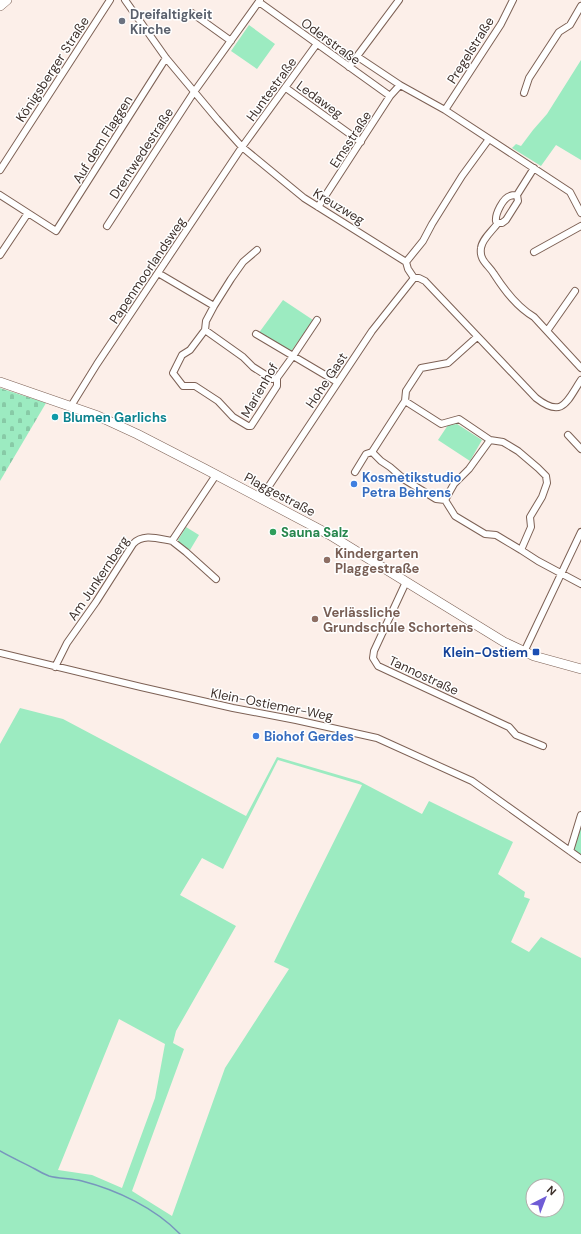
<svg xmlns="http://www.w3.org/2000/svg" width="581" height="1234" font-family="'DM Sans',sans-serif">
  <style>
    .green { fill: #9cebc1; fill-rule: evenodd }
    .cemetery { fill: url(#cemetery-stones) }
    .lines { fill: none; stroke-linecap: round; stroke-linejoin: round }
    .stream { stroke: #7896bd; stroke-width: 1.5 }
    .street-casing { stroke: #7d6155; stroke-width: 8 }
    .secondary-casing { stroke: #7d6155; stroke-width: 10 }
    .street { stroke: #fff; stroke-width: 6 }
    .secondary { stroke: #fff; stroke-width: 9 }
    .worship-dot { fill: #6b7280; stroke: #fff; stroke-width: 1.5 }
    .culture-dot { fill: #0f9aa8; stroke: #fff; stroke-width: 1.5 }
    .shop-dot { fill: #3f7fe0; stroke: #fff; stroke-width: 1.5 }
    .leisure-dot { fill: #2e9e5b; stroke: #fff; stroke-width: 1.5 }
    .education-dot { fill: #8d6e63; stroke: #fff; stroke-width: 1.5 }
    .transit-dot { fill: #1a4fb4; stroke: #fff; stroke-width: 1.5 }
    .labels { text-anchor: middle; stroke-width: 3; stroke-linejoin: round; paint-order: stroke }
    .worship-label { font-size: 13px; font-weight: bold; fill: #5b616d; stroke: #fff; text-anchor: start }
    .street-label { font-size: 13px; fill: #3e312c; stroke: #fff }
    .culture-label { font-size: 13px; font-weight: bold; fill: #0d838f; stroke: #fff; text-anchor: start }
    .shop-label { font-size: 13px; font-weight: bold; fill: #366cbe; stroke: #fff; text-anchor: start }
    .leisure-label { font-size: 13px; font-weight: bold; fill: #27864d; stroke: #fff; text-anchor: start }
    .education-label { font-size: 13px; font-weight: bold; fill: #785e54; stroke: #fff; text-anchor: start }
    .transit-label { font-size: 13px; font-weight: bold; fill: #164399; stroke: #fff; text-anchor: end }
  </style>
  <defs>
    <pattern id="cemetery-stones" width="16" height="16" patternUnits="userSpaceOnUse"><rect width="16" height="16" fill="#9cebc1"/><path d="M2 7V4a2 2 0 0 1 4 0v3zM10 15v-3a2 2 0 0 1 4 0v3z" fill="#87caa6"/></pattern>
  </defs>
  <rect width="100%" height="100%" fill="#fcefe9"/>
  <!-- green -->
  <path class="green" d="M249,25L275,44L257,69L231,51Z
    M581,60V160L556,145L541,166L512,148L516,144L521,146L533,130L547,114Z
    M283,300L313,320L290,353L258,334Z
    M457,424L482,440L470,461L438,440L448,425Z
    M186,527L199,535L190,550L180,544L178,540Z
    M20,708L63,719L246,816L277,757L359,781L422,814L429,801L513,842L498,874L525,892L524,897L530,899L511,942L529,952L541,937L581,958V1234H0V744ZM278,760L362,785L274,962L289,969L225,1068L172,1216L132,1191L184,1049L173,1043L176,1031L236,926L180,895L202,858L223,869ZM119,1019L165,1044L155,1098L122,1188L92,1175L58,1170ZM533,1186H557V1210H533Z
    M581,823V855L573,850Z"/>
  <!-- cemetery -->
  <path class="cemetery" d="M0,388L46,403L0,481Z"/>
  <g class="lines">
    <!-- stream -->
    <path class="stream" d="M0,1151C12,1158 24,1163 35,1169C40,1172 44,1174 49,1176C59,1179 71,1178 82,1181C117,1190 155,1208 180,1234"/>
    <defs>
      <path id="street" d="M125,0L166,58L217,119L242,147L304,198L406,262L408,269L414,278H419L425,281L536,398C563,419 567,401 581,380
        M259,2L390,96
        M192,13L231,41
        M358,57L400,85L445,110L570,192L581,213
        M349,67L399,0
        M286,88L361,142
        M524,93L529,78L559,32L570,25L581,6
        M445,110L501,24L513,0
        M534,168L517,195L518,201L506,220L502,223H498C493,230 482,239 481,248C479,261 489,265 494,274C505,291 517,307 534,317L581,368
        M0,170L110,0
        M0,195L56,231L166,58
        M318,207L390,96L400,85
        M498,223L496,221C495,214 503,198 510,196C512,195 515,195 517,195
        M107,226L194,92L260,0
        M257,250L243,262L231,279L214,306L206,321L205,330L190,350L182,355L173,373L183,386H195L218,401L233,417L248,426H251L277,386V378L293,356L317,320
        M534,252L581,226
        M0,255L28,213
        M406,262L423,241L432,224L462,176L489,139
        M158,273L214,306
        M205,330L243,357L253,367L272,379L277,378
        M547,331L575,291
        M256,334L337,382
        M477,337L448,363L421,368L406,391L405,401L401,407L372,452L381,461L390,467L405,480L436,499L445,500L455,516L485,534L496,535L521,550L538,561L581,584
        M405,401L441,424L459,419L490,440L503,442L518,451L538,468L546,476L547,483L542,497L530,517L531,527L521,550
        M71,406L97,364L242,147L316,45
        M568,435L581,449
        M355,472L366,454L372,452
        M261,498L372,331L414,278
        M445,500L454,484L469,469L490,440
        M172,541L186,552L216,579
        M406,582L374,651L373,658L378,666L509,727L516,735L543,746
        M524,652L581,532
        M0,653L141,687L233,708L296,720L377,738L472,781L581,859
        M55,667L67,643L96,602L133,544C143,533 159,539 172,541L216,475
        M570,851L581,815"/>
      <path id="secondary" d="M0,6L7,0
        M0,382L98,416L137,434L205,469L330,535L504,642L534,656L581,669"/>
    </defs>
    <!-- street casing -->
    <use href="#street" class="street-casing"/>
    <!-- secondary casing -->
    <use href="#secondary" class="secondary-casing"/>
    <!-- street -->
    <use href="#street" class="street"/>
    <!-- secondary -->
    <use href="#secondary" class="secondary"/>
  </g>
  <!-- markers -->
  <circle class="worship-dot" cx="122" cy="21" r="4"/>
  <circle class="culture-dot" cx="55" cy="417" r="4"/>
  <g class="shop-dot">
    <circle cx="354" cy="484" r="4"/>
    <circle cx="256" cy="736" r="4"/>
  </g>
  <circle class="leisure-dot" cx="273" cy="532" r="4"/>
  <g class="education-dot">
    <circle cx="327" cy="560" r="4"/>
    <circle cx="315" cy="619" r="4"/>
  </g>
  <rect class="transit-dot" x="532" y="648" width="8" height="8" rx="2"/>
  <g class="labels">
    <!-- worship labels -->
    <g class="worship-label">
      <text x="130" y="19">Dreifaltigkeit<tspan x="130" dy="15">Kirche</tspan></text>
    </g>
    <!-- street labels -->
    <g class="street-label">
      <text transform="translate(331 41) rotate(36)" y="5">Oderstraße</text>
      <text transform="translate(470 50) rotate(-58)" y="5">Pregelstraße</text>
      <text transform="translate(52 69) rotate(-57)" y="5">Königsberger Straße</text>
      <text transform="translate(271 89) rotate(-54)" y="5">Huntestraße</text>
      <text transform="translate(320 99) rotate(36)" y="5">Ledaweg</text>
      <text transform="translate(102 139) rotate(-58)" y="5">Auf dem Flaggen</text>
      <text transform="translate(350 139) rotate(-57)" y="5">Emsstraße</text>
      <text transform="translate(141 153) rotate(-57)" y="5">Drentwedestraße</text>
      <text transform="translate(339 206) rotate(31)" y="5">Kreuzweg</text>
      <text transform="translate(147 270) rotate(-56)" y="5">Papenmoorlandsweg</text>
      <text transform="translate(326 380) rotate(-56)" y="5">Hohe Gast</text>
      <text transform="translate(259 390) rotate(-60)" y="5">Marienhof</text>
      <text transform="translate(280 494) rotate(28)" y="5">Plaggestraße</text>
      <text transform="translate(98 578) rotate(-56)" y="5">Am Junkernberg</text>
      <text transform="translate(424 675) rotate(25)" y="5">Tannostraße</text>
      <text transform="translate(272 704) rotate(11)" y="5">Klein-Ostiemer-Weg</text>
    </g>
    <!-- culture labels -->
    <g class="culture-label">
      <text x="63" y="422">Blumen Garlichs</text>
    </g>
    <!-- shop labels -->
    <g class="shop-label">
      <text x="362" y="482">Kosmetikstudio<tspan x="362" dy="15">Petra Behrens</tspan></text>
      <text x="264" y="741">Biohof Gerdes</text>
    </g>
    <!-- leisure labels -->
    <g class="leisure-label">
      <text x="281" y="537">Sauna Salz</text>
    </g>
    <!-- education labels -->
    <g class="education-label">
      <text x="335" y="558">Kindergarten<tspan x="335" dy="15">Plaggestraße</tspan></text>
      <text x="323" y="617">Verlässliche<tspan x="323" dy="15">Grundschule Schortens</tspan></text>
    </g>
    <!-- transit labels -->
    <g class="transit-label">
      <text x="528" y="657">Klein-Ostiem</text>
    </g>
  </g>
  <!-- north arrow -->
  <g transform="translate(545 1198) rotate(42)"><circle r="19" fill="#ffffff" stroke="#b2adab"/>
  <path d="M0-3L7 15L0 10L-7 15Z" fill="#6f5cd6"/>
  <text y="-6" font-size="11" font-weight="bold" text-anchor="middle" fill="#3e312c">N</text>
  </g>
</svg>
